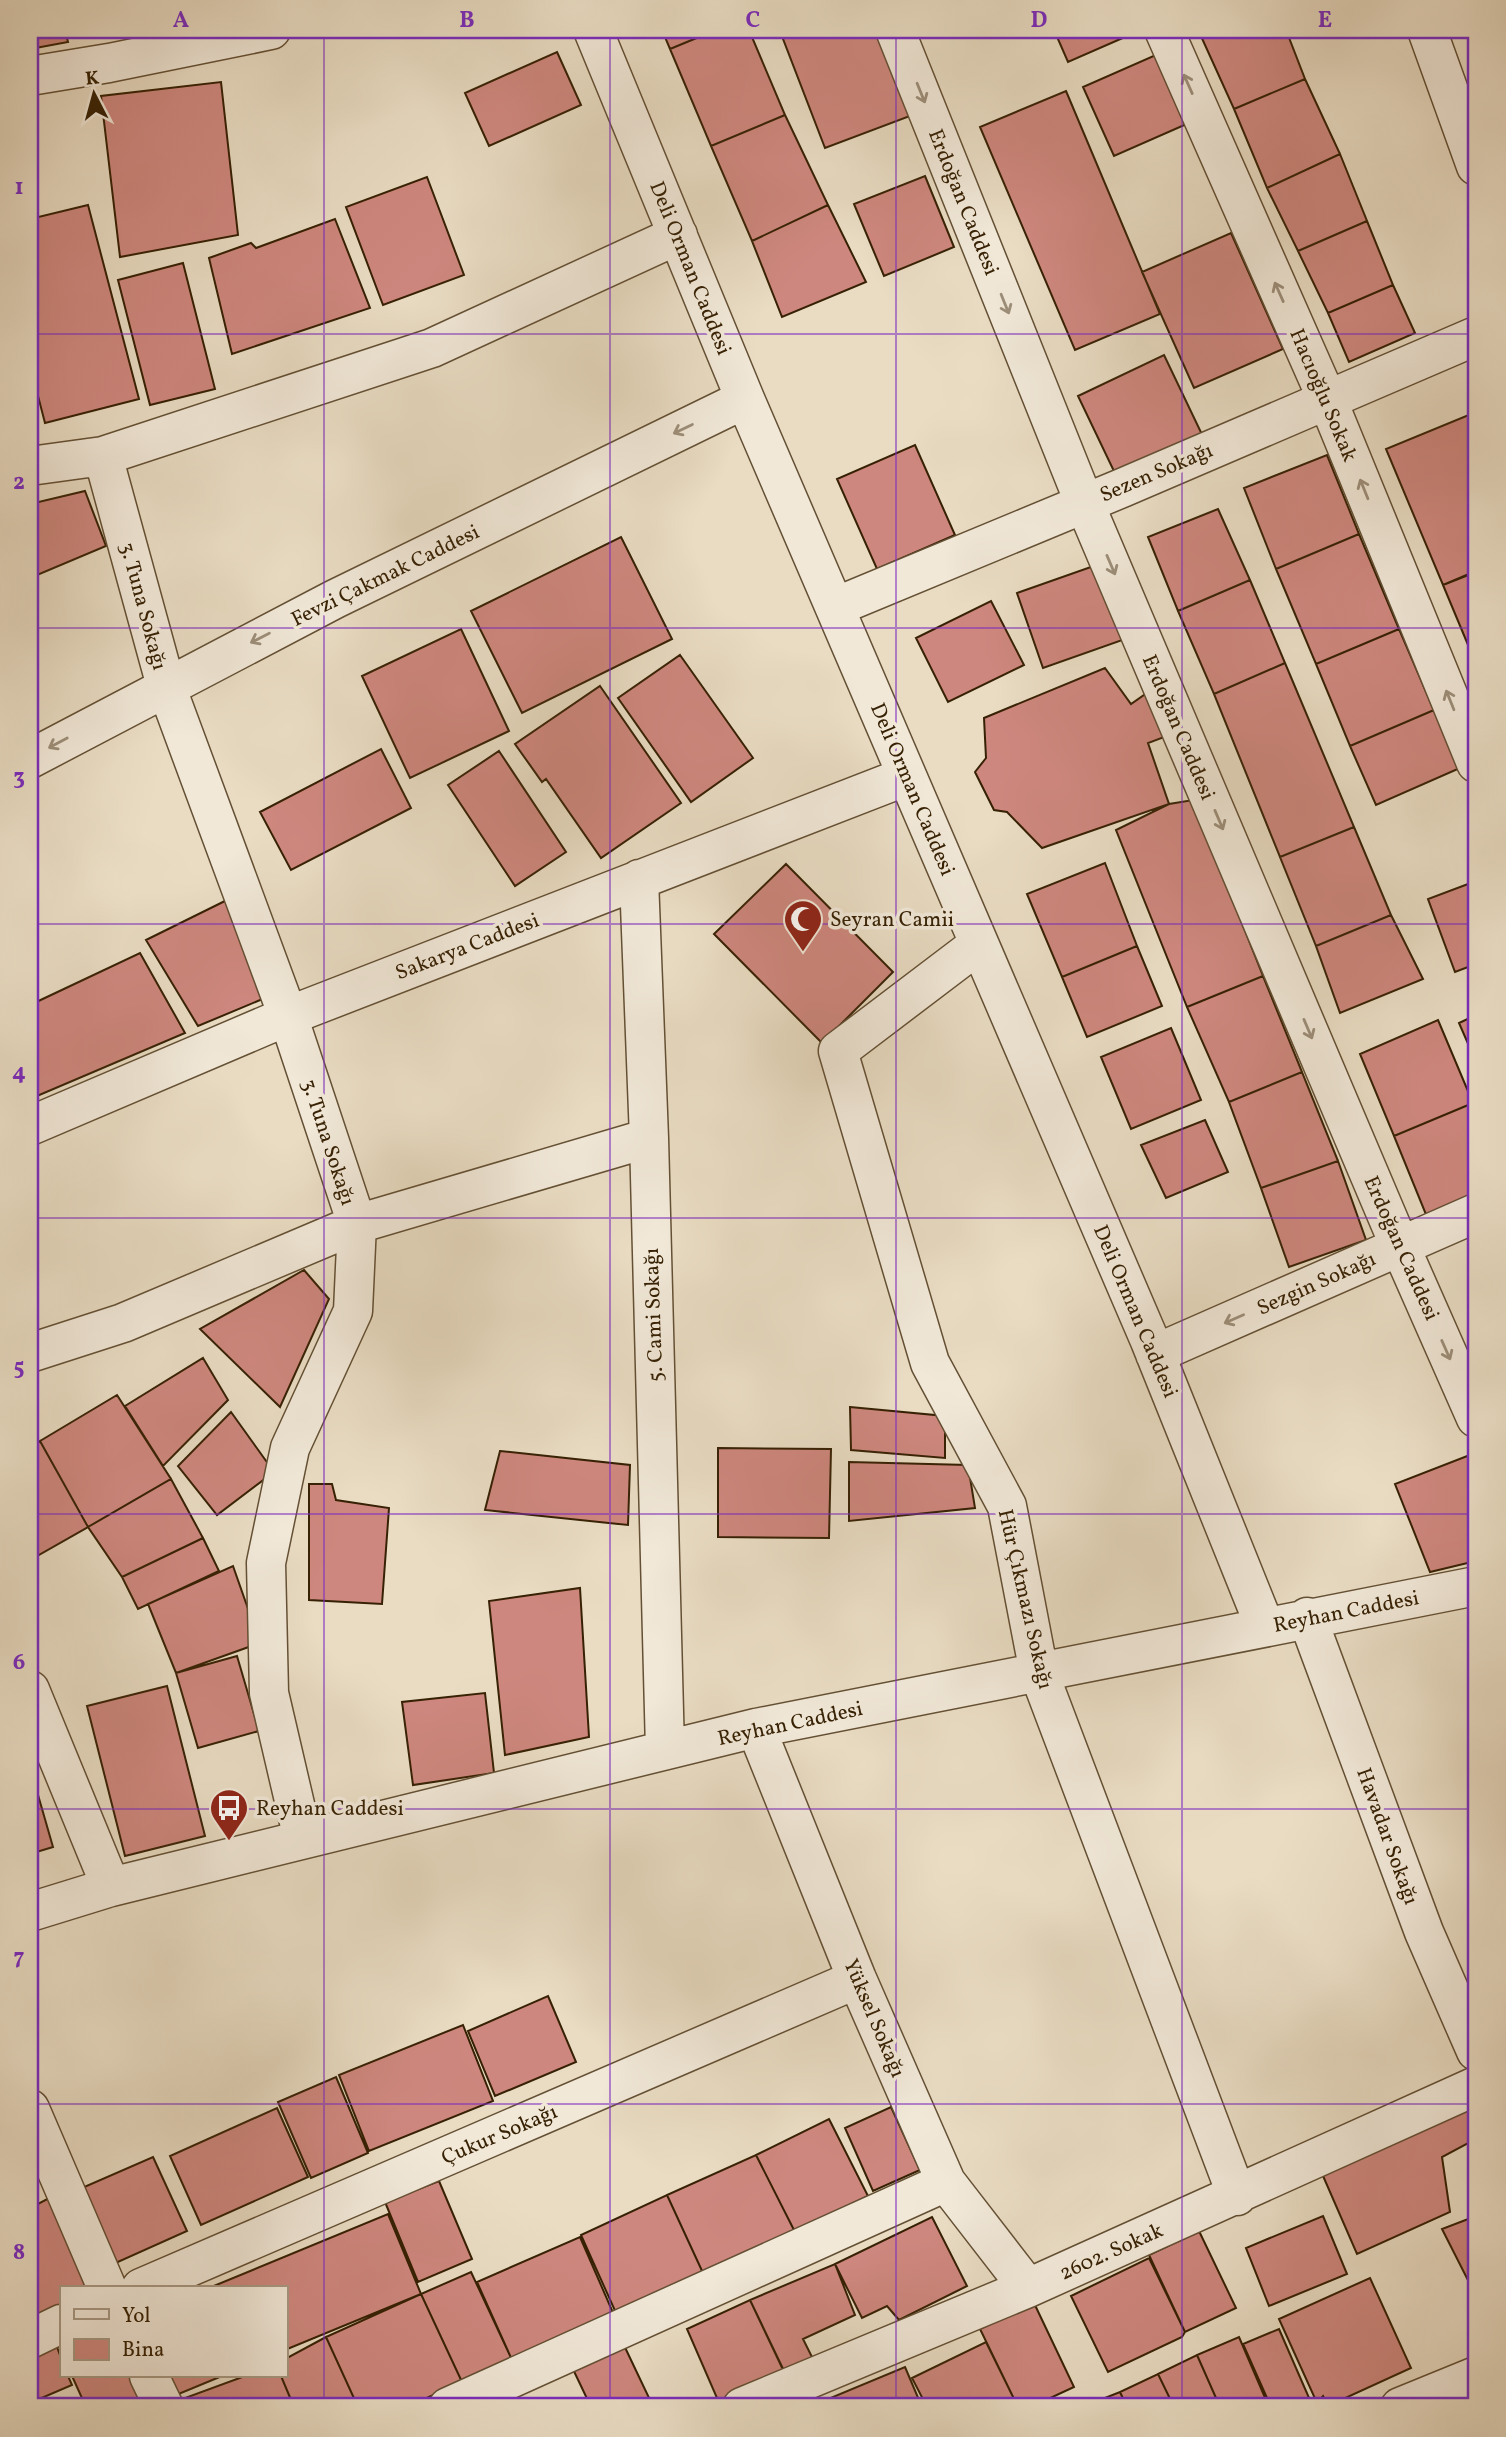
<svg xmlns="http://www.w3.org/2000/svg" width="1506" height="2437" font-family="Vollkorn,serif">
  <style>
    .building { fill: #ce877e; stroke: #372104; stroke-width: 2 }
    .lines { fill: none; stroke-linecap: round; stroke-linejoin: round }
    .minor-casing { stroke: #645034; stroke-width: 41 }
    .minor { stroke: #f1e8d8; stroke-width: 38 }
    .oneway { stroke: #9d8e79 }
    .grid { fill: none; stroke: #7b2cbf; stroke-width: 2; stroke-opacity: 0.55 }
    .labels { text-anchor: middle; stroke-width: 7; stroke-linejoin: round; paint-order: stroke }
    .street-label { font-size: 21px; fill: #372104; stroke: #f1e8d8 }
    .poi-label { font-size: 21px; fill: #372104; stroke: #f1e8d8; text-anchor: start }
    .neatline { fill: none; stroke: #7b2cbf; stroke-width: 2.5 }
    .grid-label { font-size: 23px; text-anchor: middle; font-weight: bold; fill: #7b2cbf }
  </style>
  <rect width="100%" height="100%" fill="#e9dcc3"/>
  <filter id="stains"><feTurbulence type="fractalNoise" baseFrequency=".00286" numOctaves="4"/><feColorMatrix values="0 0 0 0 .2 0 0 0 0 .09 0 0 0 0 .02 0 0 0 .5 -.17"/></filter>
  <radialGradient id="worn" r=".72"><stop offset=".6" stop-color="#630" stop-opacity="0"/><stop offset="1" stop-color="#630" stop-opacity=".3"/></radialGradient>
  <!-- building -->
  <path class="building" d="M30,30H65L68,42L30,49Z
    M662,30H716L670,49Z
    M716,30H749L785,115L711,146L670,49Z
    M783,30H877L910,116L825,148L780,31Z
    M1054,30H1141L1068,62Z
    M1210,30H1286L1305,79L1234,109L1200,34Z
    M557,52L581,105L489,146L465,93Z
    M1158,54L1189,123L1114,156L1083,87Z
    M1305,79L1340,154L1267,188L1234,109Z
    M221,82L238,235L120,257L101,96Z
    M1066,91L1160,314L1075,350L980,127Z
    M785,115L828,205L752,241L711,146Z
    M1340,154L1367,221L1298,251L1267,188Z
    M925,176L954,247L884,276L854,204Z
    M427,177L464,275L383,305L346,207Z
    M88,205L139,399L45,423L30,365V219Z
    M828,205L866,282L782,317L752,241Z
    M335,219L370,308L232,354L209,258L251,243L256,248Z
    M1367,221L1393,285L1328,313L1298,251Z
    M1231,233L1283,349L1194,388L1142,272Z
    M183,263L215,389L150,405L118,280Z
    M1393,285L1415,333L1349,362L1328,313Z
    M1164,355L1208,447L1122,488L1078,396Z
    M1476,412V571L1443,585L1386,449Z
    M915,445L955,535L877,569L837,479Z
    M1327,455L1359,534L1276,569L1244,488Z
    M85,491L106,546L30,578V504Z
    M1218,509L1250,580L1178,611L1148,537Z
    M1359,534L1399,629L1316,664L1276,569Z
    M621,537L672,639L522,713L471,611Z
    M1105,562L1131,637L1043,668L1017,593Z
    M1476,572V664L1443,585Z
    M1250,580L1285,663L1214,694L1178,611Z
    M991,601L1024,665L948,702L916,638Z
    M461,629L509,731L410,778L362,676Z
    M1399,629L1434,710L1350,746L1316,664Z
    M680,655L753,758L691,802L618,698Z
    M1285,663L1354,827L1280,857L1214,694Z
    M1105,668L1131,704L1151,690L1167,736L1148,743L1169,804L1042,848L1007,812L994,810L975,772L986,758L984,718Z
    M600,686L681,803L601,858L546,779L542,782L515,744Z
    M1434,710L1460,768L1376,805L1350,746Z
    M381,749L411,808L291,870L260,812Z
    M499,751L566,852L515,886L448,785Z
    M1193,800L1263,976L1187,1007L1116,830L1169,804Z
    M1354,827L1391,915L1316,946L1280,857Z
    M1105,863L1137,946L1062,977L1027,894Z
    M786,864L893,972L822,1043L714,934Z
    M1476,881V964L1455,972L1428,899Z
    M229,899L265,998L198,1026L146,940Z
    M1391,915L1423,979L1340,1013L1316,946Z
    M1137,946L1162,1006L1087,1037L1062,977Z
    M140,953L185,1033L30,1099V1005Z
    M1263,976L1302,1072L1229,1102L1187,1007Z
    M1476,1015V1062L1459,1023Z
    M1438,1020L1473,1103L1394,1136L1360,1054Z
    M1171,1028L1201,1100L1131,1129L1101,1057Z
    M1302,1072L1338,1161L1261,1188L1229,1102Z
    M1473,1103L1476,1112V1198L1427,1217L1394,1136Z
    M1205,1120L1228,1172L1166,1198L1141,1145Z
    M1338,1161L1366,1240L1289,1267L1261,1188Z
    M304,1270L329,1299L280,1407L200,1329Z
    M203,1358L228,1400L163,1466L125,1406Z
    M117,1395L171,1479L88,1527L40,1441Z
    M850,1407L945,1416V1458L851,1450Z
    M231,1412L274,1472L217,1515L178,1466Z
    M40,1441L88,1527L30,1560V1447Z
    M718,1448L831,1449L829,1538L718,1537Z
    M500,1451L630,1465L628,1525L485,1510Z
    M1475,1453L1476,1561L1430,1572L1395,1484Z
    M849,1462L968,1465L975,1508L849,1521Z
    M171,1479L203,1538L122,1577L88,1527Z
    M309,1484H332L336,1500L389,1508L382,1604L309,1600Z
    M203,1538L219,1571L138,1609L122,1577Z
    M233,1566L260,1643L176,1673L148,1604Z
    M580,1588L589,1737L505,1755L489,1601Z
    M237,1656L259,1731L198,1748L176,1673Z
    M167,1686L205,1836L125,1856L87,1706Z
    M485,1693L494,1773L413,1785L402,1702Z
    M30,1767L53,1847L30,1854Z
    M548,1996L576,2062L495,2096L468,2031Z
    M463,2025L493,2101L369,2151L339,2075Z
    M336,2077L368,2153L311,2178L278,2102Z
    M1476,2106V2139L1442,2157L1450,2212L1357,2254L1320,2169Z
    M891,2107L920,2170L873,2191L845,2128Z
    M277,2108L308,2177L201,2225L170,2156Z
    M829,2119L868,2196L795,2232L756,2155Z
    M756,2155L795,2232L703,2273L667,2195Z
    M153,2157L187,2231L109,2266L75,2191Z
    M439,2181L472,2259L418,2282L385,2202Z
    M57,2194L97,2288H61V2308L30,2322V2208Z
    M667,2195L703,2273L616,2313L581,2235Z
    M388,2214L421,2294L285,2350V2288H209Z
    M1323,2216L1347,2274L1269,2306L1246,2248Z
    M1476,2216V2296L1442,2229Z
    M932,2217L967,2286L899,2320L887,2306L862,2318L835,2264Z
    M1199,2231L1236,2308L1185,2332L1149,2255Z
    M580,2237L614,2315L512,2360L477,2282Z
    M1149,2258L1185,2332L1182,2337L1108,2372L1071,2296Z
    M835,2264L855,2315L803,2339L814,2361L786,2375L750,2300Z
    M471,2272L512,2360L462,2382L421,2294Z
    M1370,2278L1411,2368L1328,2406L1323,2396L1317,2403L1279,2319Z
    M421,2294L462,2382L407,2407H358L326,2337Z
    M750,2300L786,2376L720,2405L687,2329Z
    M1034,2303L1074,2387L1031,2407H1018L980,2329Z
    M1279,2329L1313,2407H1271L1243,2344Z
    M326,2337L358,2407H294L281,2376H285V2359Z
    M1239,2337L1269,2407H1220L1197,2355Z
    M621,2339L651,2402L652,2407H591L570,2363Z
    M986,2342L1018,2407H927L912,2378Z
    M57,2347L61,2358V2376H68L72,2385L30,2403V2358Z
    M1197,2355L1220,2407H1174L1158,2374Z
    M905,2367L922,2407H817L816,2404Z
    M1158,2374L1174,2407H1127L1120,2392Z
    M72,2376H134L147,2405L140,2407H86Z
    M160,2376H222L169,2398Z
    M245,2376H281L294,2407H189L185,2398Z
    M1476,2388V2407H1433Z
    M1120,2392L1125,2403L1115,2407H1082Z"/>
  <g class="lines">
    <defs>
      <path id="minor" d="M593,30L745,399L1150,1341L1265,1627
        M895,30L1084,502L1393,1230L1476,1418
        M1164,30L1327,399L1476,763
        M1427,30L1476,166
        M30,76L109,63L271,30
        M103,456L166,686L288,1016L357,1224L353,1311L290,1448L266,1563L269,1693L303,1839
        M30,466L103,456L432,348L678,235
        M835,607L1122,488L1476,336
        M30,759L335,599L745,399
        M639,879L649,1138L665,1750
        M979,944L838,1051L930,1363L1007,1506L1039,1673L1237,2196
        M30,1126L288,1016L907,776
        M30,1353L123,1323L357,1224L649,1138
        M1155,1354L1476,1213
        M1307,1617L1424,1932L1476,2051
        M30,1690L111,1887
        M756,1728L857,1979L946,2182L1028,2288
        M30,1912L111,1887L756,1728L1476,1586
        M30,2109L107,2288
        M141,2288L857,1979
        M30,2339L61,2324
        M149,2376L164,2407
        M448,2407L946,2182
        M742,2407L1028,2288L1476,2086
        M1400,2407L1476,2376"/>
    </defs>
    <!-- minor casing -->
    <use href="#minor" class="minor-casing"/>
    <!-- minor -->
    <use href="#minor" class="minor"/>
  </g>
  <!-- one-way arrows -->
  <defs><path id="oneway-shaft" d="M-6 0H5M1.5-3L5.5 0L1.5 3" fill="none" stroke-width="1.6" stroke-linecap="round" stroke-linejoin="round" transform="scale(1.75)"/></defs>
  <g class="oneway">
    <use href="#oneway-shaft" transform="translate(1188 84) rotate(-114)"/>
    <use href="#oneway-shaft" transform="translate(921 93) rotate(68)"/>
    <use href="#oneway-shaft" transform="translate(1279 292) rotate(-114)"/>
    <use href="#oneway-shaft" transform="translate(1005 304) rotate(68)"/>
    <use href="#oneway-shaft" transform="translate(683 429) rotate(154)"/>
    <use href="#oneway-shaft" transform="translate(1364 489) rotate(-112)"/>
    <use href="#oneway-shaft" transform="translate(1111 565) rotate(67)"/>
    <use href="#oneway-shaft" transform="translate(260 638) rotate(153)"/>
    <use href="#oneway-shaft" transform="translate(1450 700) rotate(-112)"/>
    <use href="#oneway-shaft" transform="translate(58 743) rotate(152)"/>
    <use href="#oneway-shaft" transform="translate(1219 820) rotate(67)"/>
    <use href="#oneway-shaft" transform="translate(1308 1029) rotate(67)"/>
    <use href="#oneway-shaft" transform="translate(1234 1319) rotate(156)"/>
    <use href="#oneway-shaft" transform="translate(1446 1350) rotate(66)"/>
  </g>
  <!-- grid -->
  <path class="grid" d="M324,30V2407M610,30V2407M896,30V2407M1182,30V2407M30,334H1476M30,628H1476M30,924H1476M30,1218H1476M30,1514H1476M30,1809H1476M30,2104H1476"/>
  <!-- icons -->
  <defs>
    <symbol id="mosque-pin" viewBox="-11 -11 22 30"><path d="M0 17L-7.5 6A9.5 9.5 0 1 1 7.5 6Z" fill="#8f2418" stroke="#f1e8d8"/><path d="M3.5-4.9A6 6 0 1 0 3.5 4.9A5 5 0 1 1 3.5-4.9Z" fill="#fff"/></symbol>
    <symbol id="bus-pin" viewBox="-11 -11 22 30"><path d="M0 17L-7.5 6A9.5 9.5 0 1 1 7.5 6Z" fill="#8f2418" stroke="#f1e8d8"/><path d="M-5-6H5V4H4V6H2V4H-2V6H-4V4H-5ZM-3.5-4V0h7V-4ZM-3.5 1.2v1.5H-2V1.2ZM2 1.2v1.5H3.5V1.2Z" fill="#fff"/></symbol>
  </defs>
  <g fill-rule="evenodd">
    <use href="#mosque-pin" x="781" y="897" width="44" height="60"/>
    <use href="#bus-pin" x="207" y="1786" width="44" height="60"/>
  </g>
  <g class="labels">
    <!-- street labels -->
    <g class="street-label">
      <text transform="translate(964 202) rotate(68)" y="7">Erdoğan Caddesi</text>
      <text transform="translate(691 268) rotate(68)" y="7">Deli Orman Caddesi</text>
      <text transform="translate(1324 395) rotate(67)" y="7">Hacıoğlu Sokak</text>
      <text transform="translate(1156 472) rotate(-23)" y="7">Sezen Sokağı</text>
      <text transform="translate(385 575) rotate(-26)" y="7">Fevzi Çakmak Caddesi</text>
      <text transform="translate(144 606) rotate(75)" y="7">3. Tuna Sokağı</text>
      <text transform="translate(1179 727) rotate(67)" y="7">Erdoğan Caddesi</text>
      <text transform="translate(913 789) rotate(67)" y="7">Deli Orman Caddesi</text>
      <text transform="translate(467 946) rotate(-21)" y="7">Sakarya Caddesi</text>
      <text transform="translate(329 1142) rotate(72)" y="7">3. Tuna Sokağı</text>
      <text transform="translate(1402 1248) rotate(66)" y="7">Erdoğan Caddesi</text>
      <text transform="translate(1316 1283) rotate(-24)" y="7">Sezgin Sokağı</text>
      <text transform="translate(1136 1311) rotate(67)" y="7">Deli Orman Caddesi</text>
      <text transform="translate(653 1315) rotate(-92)" y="7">5. Cami Sokağı</text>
      <text transform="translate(1026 1599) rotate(77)" y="7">Hür Çıkmazı Sokağı</text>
      <text transform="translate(1346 1611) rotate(-11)" y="7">Reyhan Caddesi</text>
      <text transform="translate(790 1723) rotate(-12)" y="7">Reyhan Caddesi</text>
      <text transform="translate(1388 1836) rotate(70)" y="7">Havadar Sokağı</text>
      <text transform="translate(875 2018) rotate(67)" y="7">Yüksel Sokağı</text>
      <text transform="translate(499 2134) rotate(-23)" y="7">Çukur Sokağı</text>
      <text transform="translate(1111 2251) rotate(-24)" y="7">2602. Sokak</text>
    </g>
    <!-- poi labels -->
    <g class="poi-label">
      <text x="830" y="926">Seyran Camii</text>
      <text x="256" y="1815">Reyhan Caddesi</text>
    </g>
  </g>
  <!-- margin -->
  <rect width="1506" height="2437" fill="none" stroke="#e9dcc3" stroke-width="77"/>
  <!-- legend -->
  <rect x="60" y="2286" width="228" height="91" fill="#f1e8d8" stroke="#a79883" stroke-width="2"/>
  <rect x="74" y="2309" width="35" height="10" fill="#f1e8d8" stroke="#a79883" stroke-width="2"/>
  <text x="122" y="2322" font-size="21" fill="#372104">Yol</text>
  <rect x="74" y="2339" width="35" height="21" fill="#ce877e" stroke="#a79883" stroke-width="2"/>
  <text x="122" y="2356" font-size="21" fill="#372104">Bina</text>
  <!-- north arrow -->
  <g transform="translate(94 94) rotate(354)" stroke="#f1e8d8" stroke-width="5" paint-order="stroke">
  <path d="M0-5L12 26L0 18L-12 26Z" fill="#372104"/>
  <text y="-10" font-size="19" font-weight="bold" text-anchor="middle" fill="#372104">K</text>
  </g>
  <rect x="38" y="38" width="1430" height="2360" class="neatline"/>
  <g class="grid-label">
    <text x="181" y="27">A</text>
    <text x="467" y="27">B</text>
    <text x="753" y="27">C</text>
    <text x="1039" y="27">D</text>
    <text x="1325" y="27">E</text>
    <text x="19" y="194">1</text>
    <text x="19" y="489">2</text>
    <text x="19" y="784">3</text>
    <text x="19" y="1079">4</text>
    <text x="19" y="1374">5</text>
    <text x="19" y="1669">6</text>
    <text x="19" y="1964">7</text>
    <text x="19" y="2259">8</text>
  </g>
  <rect width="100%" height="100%" filter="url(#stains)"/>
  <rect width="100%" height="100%" fill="url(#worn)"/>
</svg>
